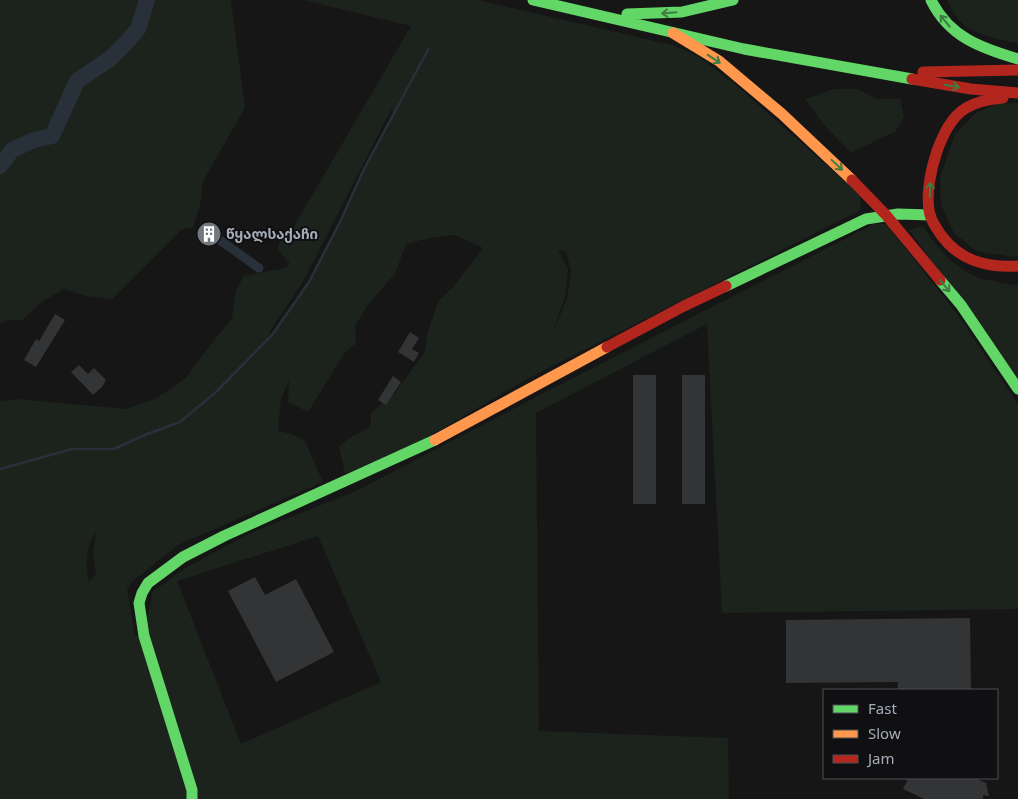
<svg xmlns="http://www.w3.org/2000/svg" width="1018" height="799" font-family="'Noto Sans','Noto Sans Georgian',sans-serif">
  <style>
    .green { fill: #1b231c; fill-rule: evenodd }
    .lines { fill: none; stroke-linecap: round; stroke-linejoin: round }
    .stream { stroke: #283139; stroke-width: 2.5 }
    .canal { stroke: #283139; stroke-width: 9 }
    .river { stroke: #283139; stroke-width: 16 }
    .building { fill: #333435 }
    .fast { stroke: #63d668; stroke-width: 11 }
    .slow { stroke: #ff974d; stroke-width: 11 }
    .jam { stroke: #b3261e; stroke-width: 11 }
    .oneway { stroke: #3e7d41 }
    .labels { text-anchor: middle; stroke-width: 4; stroke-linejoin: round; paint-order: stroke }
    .poi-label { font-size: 14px; font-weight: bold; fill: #a5acb8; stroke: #101012; text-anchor: start }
  </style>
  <rect width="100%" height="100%" fill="#161616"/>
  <!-- green -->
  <path class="green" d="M0,0H231L245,108L203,181L200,205L193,228L182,229L112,299L86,296L64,289L42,302L22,320H9L0,324Z
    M303,0H478L672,45L698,56L736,85L860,195L861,210L525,380L425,439L345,474L339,446L351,437L371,426V413L395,393L424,353L428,332L438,302L453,287L483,248L455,235L429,238L406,244L395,274L367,306L355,326L356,343L344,354L308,412L288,402L289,380L281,399L278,431L292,434L305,441L323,482L178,545L132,582L127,589L135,635L143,636L153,591L184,569L248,534L356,491L536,397L874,224H886L955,311L1018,404V609L722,613L707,324L536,413L539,731L728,738L729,799H0V401L17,399L126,409L155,399L186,378L197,362L232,318L236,290L244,276L285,268L290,264L278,249L281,235L293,228L411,26ZM397,98L391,111L394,112L363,171L340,222L309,282L272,335L269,333L304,280ZM558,250L566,251L571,272L567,299L552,334L565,297L568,269ZM96,532L93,552L96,575L89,581C85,563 86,548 96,532ZM318,536L381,682L241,744L177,581Z
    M947,0H1018V43C1008,42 972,33 965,26C957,19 951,10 947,0Z
    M834,89H858L876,99H900L904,116L896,131L851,153L824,125L805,99Z
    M1018,103V256L1013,257L976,251L954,233L941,205L940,178L955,134L976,113L996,104Z
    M923,226C938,248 954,269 980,278C991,281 1004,283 1015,285L1018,284V378L909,230Z"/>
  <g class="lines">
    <!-- stream -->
    <path class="stream" d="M0,469L72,449H114L147,434L180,422L216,392L272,335L309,282L340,222L363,171L429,48"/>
    <!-- canal -->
    <path class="canal" d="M214,236L259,268"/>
    <!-- river -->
    <path class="river" d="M0,166L12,150L34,140L52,136L77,81L111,58L125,44L138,29L147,0"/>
  </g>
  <!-- building -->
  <path class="building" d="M207,228L216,234L211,241L202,235Z
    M55,314L65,320L36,367L24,360L36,339L39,341Z
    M410,332L419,338L412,349L419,353L414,362L398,352Z
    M79,365L88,374L94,368L106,380L102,387L93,395L71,372Z
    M633,375H656V504H633Z
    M682,375H705V504H682Z
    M393,376L401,382L386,405L378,400Z
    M255,577L265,595L296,579L334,652L276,682L228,591Z
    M970,618L971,690H898V682L786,683V620Z
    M905,778H974L986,783L989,796L983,795V799H924L903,789L907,781Z"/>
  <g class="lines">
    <!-- fast -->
    <path class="fast" d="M533,0L744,49L912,79
      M931,0C949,37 981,48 1018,59
      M627,14L682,12L733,0
      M940,280L961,305L1018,389
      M726,286L866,219L898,214L930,215
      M192,799V790L144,636L139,603L142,593L148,583L183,557L224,536L435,440"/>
    <!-- slow -->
    <path class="slow" d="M673,33L719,61L782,114L852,180
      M435,440L607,347"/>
    <!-- jam -->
    <path class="jam" d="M923,72L1018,70
      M912,79L971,89L1018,93
      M1003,98C990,99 977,101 966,108C951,117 943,135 937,151C931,169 925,196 930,215C932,222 937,229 941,235C960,261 987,268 1018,266
      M852,180L886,215L940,280
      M607,347L684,306L726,286"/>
  </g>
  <!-- one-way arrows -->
  <defs><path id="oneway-shaft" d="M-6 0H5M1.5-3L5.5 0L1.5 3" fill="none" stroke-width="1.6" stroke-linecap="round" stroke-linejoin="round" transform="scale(1.25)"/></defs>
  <g class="oneway">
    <use href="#oneway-shaft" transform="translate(669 13) rotate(175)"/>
    <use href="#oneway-shaft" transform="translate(945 21) rotate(-130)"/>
    <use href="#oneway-shaft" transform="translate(714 59) rotate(33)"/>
    <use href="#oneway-shaft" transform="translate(952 86) rotate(10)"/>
    <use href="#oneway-shaft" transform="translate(837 165) rotate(43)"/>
    <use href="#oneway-shaft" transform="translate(930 190) rotate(-88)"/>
    <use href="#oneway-shaft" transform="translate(945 286) rotate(50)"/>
  </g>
  <!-- icons -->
  <defs>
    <symbol id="building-disc" viewBox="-11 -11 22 22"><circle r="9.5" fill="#73787f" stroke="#101012"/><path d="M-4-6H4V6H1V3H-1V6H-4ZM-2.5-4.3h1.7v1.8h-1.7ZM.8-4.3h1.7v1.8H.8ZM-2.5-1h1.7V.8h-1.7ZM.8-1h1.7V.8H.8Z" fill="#fff"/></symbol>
  </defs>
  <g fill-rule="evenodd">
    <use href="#building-disc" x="195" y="220" width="28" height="28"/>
  </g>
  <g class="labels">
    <!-- poi labels -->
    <g class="poi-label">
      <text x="226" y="239">წყალსაქაჩი</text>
    </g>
  </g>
  <!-- legend -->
  <rect x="823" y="689" width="175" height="90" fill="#101012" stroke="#4c4e54"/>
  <rect x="833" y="705" width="25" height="8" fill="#63d668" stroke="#4c4e54"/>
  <text x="868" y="714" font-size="15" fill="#a5acb8">Fast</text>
  <rect x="833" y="730" width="25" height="8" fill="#ff974d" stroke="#4c4e54"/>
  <text x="868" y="739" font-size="15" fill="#a5acb8">Slow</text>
  <rect x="833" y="755" width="25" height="8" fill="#b3261e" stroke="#4c4e54"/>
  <text x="868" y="764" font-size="15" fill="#a5acb8">Jam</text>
</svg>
